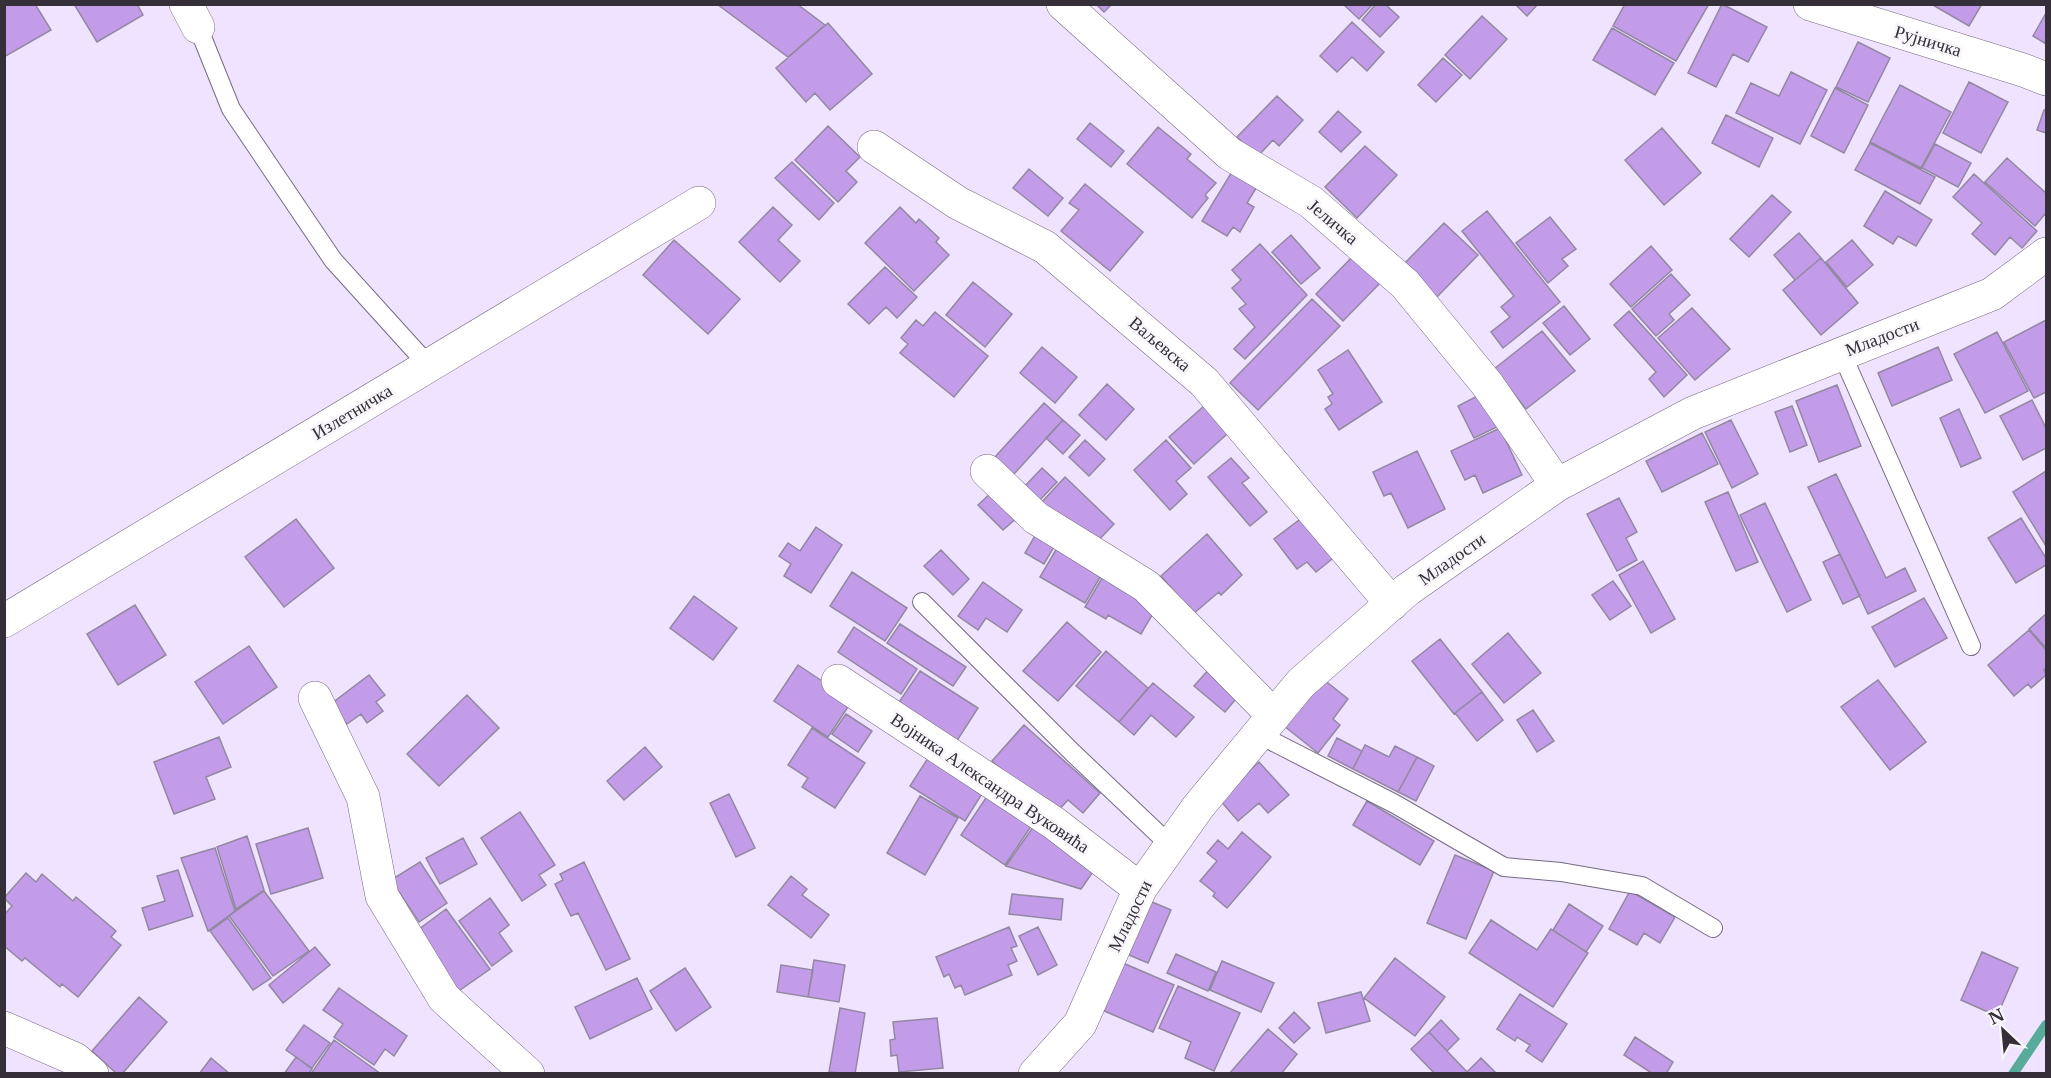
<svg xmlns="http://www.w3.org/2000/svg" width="2051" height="1078" font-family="'Libre Baskerville',serif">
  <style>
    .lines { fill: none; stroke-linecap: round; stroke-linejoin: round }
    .stream { stroke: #58ab9b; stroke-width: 10 }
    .building { fill: #c29ce9; stroke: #9388a1; stroke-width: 1.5 }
    .lane-casing { stroke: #766b83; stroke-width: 20 }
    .street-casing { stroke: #766b83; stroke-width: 34 }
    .lane { stroke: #fff; stroke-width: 18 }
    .street { stroke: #fff; stroke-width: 33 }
    .labels { text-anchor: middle; stroke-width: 5; stroke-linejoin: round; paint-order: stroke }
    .street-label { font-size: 18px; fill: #342f39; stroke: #f8f5fb }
  </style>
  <rect width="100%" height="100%" fill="#f0e3ff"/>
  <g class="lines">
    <!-- stream -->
    <path class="stream" d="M2013,1074L2046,1025"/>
  </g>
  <!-- building -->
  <path class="building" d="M4,4H35L51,30L4,57Z
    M74,4H137L143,15L97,42Z
    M717,4H797L825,25L788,57Z
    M1096,4H1112L1104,12Z
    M1343,4H1373L1359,19Z
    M1376,4H1385L1399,17L1380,37L1362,20Z
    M1515,4H1538L1527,16Z
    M1625,4H1709L1676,61L1613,26Z
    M1722,4L1767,27L1748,62L1733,54L1716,87L1688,73Z
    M1931,4H1982L1969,26Z
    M2046,13V44L2033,36Z
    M1482,16L1507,39L1470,79L1445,55Z
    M1352,22L1384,52L1367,71L1352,57L1337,72L1320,56Z
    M828,23L872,74L830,110L815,93L806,102L776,68Z
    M1612,28L1674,63L1655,95L1593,60Z
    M1858,42L1890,58L1868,102L1836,87Z
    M1443,58L1462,75L1436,102L1418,85Z
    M1791,72L1827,90L1800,144L1736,113L1751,83L1779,96Z
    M1969,82L2008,102L1981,153L1943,133Z
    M1900,85L1951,112L1921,168L1870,142Z
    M1835,88L1868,105L1844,153L1811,136Z
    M1277,96L1303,120L1279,146L1273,140L1257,157L1237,137Z
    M2044,110L2046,111V133L2037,130Z
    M1338,111L1361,132L1341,152L1319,132Z
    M1726,115L1773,138L1759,167L1712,143Z
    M1090,123L1124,151L1111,167L1077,139Z
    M828,126L860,157L846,171L857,182L838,202L795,160Z
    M1158,127L1191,154L1187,159L1216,183L1205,195L1208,198L1192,218L1127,164Z
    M1662,128L1701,173L1664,205L1625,160Z
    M1870,143L1935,177L1920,204L1855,170Z
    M1935,144L1971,163L1958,187L1922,168Z
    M1365,146L1397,175L1357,218L1325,187Z
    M2007,158L2046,193V213L2035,226L1985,182Z
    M792,162L834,203L819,220L775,178Z
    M1029,169L1063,198L1048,216L1013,188Z
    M1233,170L1258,185L1247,203L1254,207L1240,232L1233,227L1227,236L1202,221Z
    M1974,174L2037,231L2022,248L2010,237L1995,255L1972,234L1982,223L1953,197Z
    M1085,184L1143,232L1110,271L1061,231L1079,210L1069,203Z
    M1885,191L1932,220L1916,246L1898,236L1893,244L1864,226Z
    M1772,195L1791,212L1749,257L1730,239Z
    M773,207L792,225L778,240L800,261L780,282L739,242Z
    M900,207L916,223L919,219L939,238L936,242L949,255L914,291L865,243Z
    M1487,211L1560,302L1503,348L1491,332L1510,317L1501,307L1514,296L1462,231Z
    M1550,217L1576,249L1562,259L1568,266L1548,283L1516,243Z
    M1444,223L1478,255L1435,299L1401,267Z
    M1799,233L1821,258L1795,280L1774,255Z
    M1291,235L1320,268L1301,284L1272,252Z
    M674,240L740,299L708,334L643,275Z
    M1852,240L1873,265L1847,287L1826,262Z
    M1260,244L1307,295L1245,359L1234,349L1255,327L1239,309L1246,304L1232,288L1241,280L1232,270Z
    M1651,246L1672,270L1631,307L1610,284Z
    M1358,251L1386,277L1343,321L1316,294Z
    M1821,258L1858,303L1821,335L1783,290Z
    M885,267L917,297L897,318L886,307L869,324L848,304Z
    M1671,274L1690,295L1669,314L1674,320L1656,336L1632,309Z
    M973,282L1012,314L985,347L946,315Z
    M1312,299L1340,326L1258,410L1230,383Z
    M1564,306L1590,339L1570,355L1543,323Z
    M1692,308L1730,349L1695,380L1658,338Z
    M1629,311L1687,375L1664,397L1649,379L1656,372L1614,325Z
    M935,312L988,356L954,397L900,353L908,344L901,338L916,320L923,326Z
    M2046,320V392L2034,398L2004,342Z
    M1542,331L1575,371L1526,409L1494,369Z
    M1997,332L2028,391L1985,413L1954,354Z
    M1042,347L1077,377L1055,403L1020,373Z
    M1938,347L1952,380L1892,406L1878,373Z
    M1348,350L1382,402L1339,430L1325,409L1332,404L1328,397L1333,394L1318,370Z
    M1107,384L1134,409L1106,440L1079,415Z
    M1837,385L1861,446L1819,462L1796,401Z
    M1481,394L1497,427L1474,438L1458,406Z
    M1213,398L1237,425L1194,464L1169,437Z
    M2032,400L2046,428V448L2023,460L2000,416Z
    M1044,403L1063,420L1014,474L995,457Z
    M1792,406L1807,445L1790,452L1775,412Z
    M1959,409L1981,458L1961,467L1940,418Z
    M1063,420L1080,435L1063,454L1046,438Z
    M1731,420L1758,474L1732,488L1705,432Z
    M1500,428L1522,475L1483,493L1475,475L1465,480L1451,451Z
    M1702,433L1718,464L1662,492L1646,461Z
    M1085,440L1105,459L1089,476L1069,457Z
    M1166,440L1191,468L1176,481L1187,494L1170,510L1134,470Z
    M1417,451L1445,509L1408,528L1391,493L1384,496L1373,472Z
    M1231,458L1249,478L1242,483L1267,512L1250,526L1208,477Z
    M1042,468L1057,482L1040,500L1025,486Z
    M2046,471V546L2013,492Z
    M1836,474L1886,578L1905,568L1916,591L1868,614L1808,487Z
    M1065,477L1114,524L1094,545L1041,503Z
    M993,491L1018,517L1003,530L978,505Z
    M1728,492L1758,562L1736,571L1705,502Z
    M1619,498L1637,532L1626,538L1637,560L1617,571L1587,514Z
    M1765,503L1811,600L1787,612L1740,515Z
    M1311,511L1342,551L1316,572L1307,562L1297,569L1274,539Z
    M2021,518L2046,558V565L2016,583L1988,538Z
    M296,519L334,568L284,607L245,557Z
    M816,527L842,545L811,593L784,576L791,564L779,556L788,543L800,551Z
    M1036,534L1055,545L1044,564L1025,553Z
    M1207,534L1242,575L1221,595L1219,592L1193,614L1161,576Z
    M1057,548L1102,574L1085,603L1040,577Z
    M941,550L969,579L953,595L924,566Z
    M1840,554L1860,596L1843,604L1823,562Z
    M1643,561L1675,619L1651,633L1619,575Z
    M852,572L907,608L885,641L830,606Z
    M1105,573L1158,605L1141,634L1108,615L1106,619L1085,607Z
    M1613,581L1631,606L1610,620L1592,595Z
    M983,582L1022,610L1007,632L986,618L978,630L958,616Z
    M694,596L737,628L713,660L670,628Z
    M1924,598L1947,638L1895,667L1872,627Z
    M135,605L166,655L118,685L87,634Z
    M2046,614V648L2029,629Z
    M1067,622L1101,652L1058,701L1023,671Z
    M900,624L966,667L953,686L887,643Z
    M854,627L917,669L901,694L838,652Z
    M2029,630L2046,650V668L2044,670L2046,675L2031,688L2028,684L2014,696L1988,665Z
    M1508,633L1541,673L1504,703L1472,664Z
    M1440,639L1482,692L1454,714L1412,661Z
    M249,646L277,687L223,724L195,682Z
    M1106,651L1148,688L1119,722L1076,686Z
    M798,665L852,701L828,737L774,701Z
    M1210,668L1240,694L1225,712L1194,686Z
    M920,671L978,708L951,750L893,711Z
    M369,675L385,695L376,702L383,711L367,723L361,714L347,724L331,704Z
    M1323,679L1348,699L1333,719L1340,725L1318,753L1284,726Z
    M1878,680L1926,742L1890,770L1841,707Z
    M1153,683L1194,717L1176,737L1151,715L1134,735L1119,722Z
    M1482,692L1503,720L1477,741L1455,713Z
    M467,695L499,728L439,786L407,754Z
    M1533,710L1554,741L1537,752L1517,720Z
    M846,714L872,731L858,752L832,734Z
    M1024,725L1100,793L1083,813L1068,800L1053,816L992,761Z
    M812,728L865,763L835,808L802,787L808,778L788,765Z
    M219,737L231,767L206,777L215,799L174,814L154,762Z
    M1337,738L1362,751L1353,769L1328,756Z
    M1365,745L1389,757L1395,746L1417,757L1398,792L1353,769Z
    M645,747L662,767L624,800L607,781Z
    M930,755L985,789L965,821L910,786Z
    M1417,757L1434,766L1416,801L1398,792Z
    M1259,762L1289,795L1268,813L1259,803L1238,821L1219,799Z
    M990,792L1034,822L1005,865L961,835Z
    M729,794L755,848L736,857L710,803Z
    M920,796L958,818L925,875L887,853Z
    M1367,801L1434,841L1420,865L1353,825Z
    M520,812L555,865L539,875L546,885L522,901L481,838Z
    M1036,823L1097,866L1081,889L1006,866Z
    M308,828L323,878L271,894L256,844Z
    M1242,832L1271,857L1227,908L1213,896L1215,893L1200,881L1217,861L1207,853L1218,840L1228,849Z
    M247,836L264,890L236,909L217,847Z
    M463,838L477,864L440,884L426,858Z
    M215,848L235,911L208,931L181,858Z
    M1455,855L1494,871L1466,939L1427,923Z
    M420,862L447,903L419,922L391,880Z
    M584,862L630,959L606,970L578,913L571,916L555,884L563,880L560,874Z
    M178,870L193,916L149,930L142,908L165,901L157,876Z
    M26,873L36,882L42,874L73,901L76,897L116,931L111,937L121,945L78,997L62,984L60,987L25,958L22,961L4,946V915L12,906L4,898Z
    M791,876L807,889L802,895L829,915L811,938L768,905Z
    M264,891L309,951L273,976L229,916Z
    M1630,891L1675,917L1660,943L1644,933L1637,945L1609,929Z
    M1012,894L1063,899L1061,920L1009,914Z
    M490,898L509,925L499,933L512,951L492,966L459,921Z
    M1145,899L1171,910L1148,963L1122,952Z
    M1569,904L1603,926L1586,952L1553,930Z
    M446,909L490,969L453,995L410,936Z
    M228,918L271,978L253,990L210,931Z
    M1491,920L1537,950L1551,929L1588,953L1553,1007L1469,953Z
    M1009,927L1017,946L1011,948L1017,961L1008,965L1012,975L965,995L961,985L955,988L949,974L944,977L936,957Z
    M1038,927L1057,965L1038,975L1019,936Z
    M315,947L330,965L283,1003L269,985Z
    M1982,952L2018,968L1997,1016L1961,1000Z
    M1176,954L1216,972L1208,991L1167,973Z
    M1395,958L1445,997L1415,1036L1364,998Z
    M814,960L845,965L839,1002L808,997Z
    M1116,960L1174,985L1153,1032L1095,1007Z
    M1222,961L1274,983L1261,1012L1210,990Z
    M781,965L813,970L808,997L777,992Z
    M685,968L711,1007L676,1031L650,991Z
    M637,978L652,1009L590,1039L575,1007Z
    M1178,986L1240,1013L1214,1071L1185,1058L1191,1042L1159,1028Z
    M339,988L407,1036L394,1056L385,1049L374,1065L334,1037L343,1024L323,1010Z
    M1361,992L1370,1021L1326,1033L1318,1003Z
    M1520,994L1567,1024L1542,1062L1526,1051L1530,1045L1517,1037L1515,1041L1497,1029Z
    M139,997L167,1022L122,1074H117L92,1051Z
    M840,1008L865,1013L855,1074L829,1072Z
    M1294,1012L1310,1028L1294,1043L1279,1028Z
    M937,1018L943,1068L899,1072L897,1055L891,1056L890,1040L895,1039L893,1022Z
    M1441,1020L1459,1039L1447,1051L1429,1032Z
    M304,1025L330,1043L312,1068L286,1050Z
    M1268,1029L1297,1054L1281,1074H1229Z
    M1429,1032L1447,1051L1469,1074H1435L1411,1049Z
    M1635,1037L1673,1062L1666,1074H1653L1624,1055Z
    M334,1040L381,1074H311Z
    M296,1057L312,1069L309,1074H284Z
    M211,1058L230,1074H199Z
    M1481,1058L1497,1074H1469L1467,1072Z"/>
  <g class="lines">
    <defs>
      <path id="lane" d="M198,27L231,109L333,260L429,366
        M1841,352L1971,646
        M922,602L1073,753L1171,846
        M1258,734L1395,804L1504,867L1561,872L1642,886L1713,928"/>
      <path id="street" d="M186,4L198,27
        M1063,4L1230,154L1311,202L1405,284L1487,384L1557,485
        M1810,4L2023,70L2046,79
        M874,147L958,203L1045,247L1204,382L1392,604
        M987,471L1036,518L1146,586L1274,716
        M4,621L699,203
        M838,681L1054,823L1140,889
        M315,698L363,797L382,896L444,998L528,1074
        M4,1028L75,1059L92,1074
        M1035,1074L1080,1024L1140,889L1198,807L1301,683L1407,590L1557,485L1693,413L1992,294L2046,254"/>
    </defs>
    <!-- lane casing -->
    <use href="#lane" class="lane-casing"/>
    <!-- street casing -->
    <use href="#street" class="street-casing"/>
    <!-- lane -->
    <use href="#lane" class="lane"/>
    <!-- street -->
    <use href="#street" class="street"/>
  </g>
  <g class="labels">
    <!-- street labels -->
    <g class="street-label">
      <text transform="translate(1928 41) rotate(17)" y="6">Рујничка</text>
      <text transform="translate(1333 222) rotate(40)" y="6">Јеличка</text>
      <text transform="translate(1882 337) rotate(-21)" y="6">Младости</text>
      <text transform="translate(1160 344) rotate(40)" y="6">Ваљевска</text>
      <text transform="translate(352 412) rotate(-31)" y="6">Излетничка</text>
      <text transform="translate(1452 559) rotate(-35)" y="6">Младости</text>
      <text transform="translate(990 783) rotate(34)" y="6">Војника Александра Вуковића</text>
      <text transform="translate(1130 916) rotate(-64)" y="6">Младости</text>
    </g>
  </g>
  <!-- border -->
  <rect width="2051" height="1078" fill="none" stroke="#342f39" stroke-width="12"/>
  <!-- north arrow -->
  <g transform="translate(2003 1030) rotate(334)" stroke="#f8f5fb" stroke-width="4.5" paint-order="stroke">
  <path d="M0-4.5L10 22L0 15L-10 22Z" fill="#342f39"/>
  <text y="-9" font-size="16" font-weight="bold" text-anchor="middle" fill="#342f39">N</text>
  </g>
</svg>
